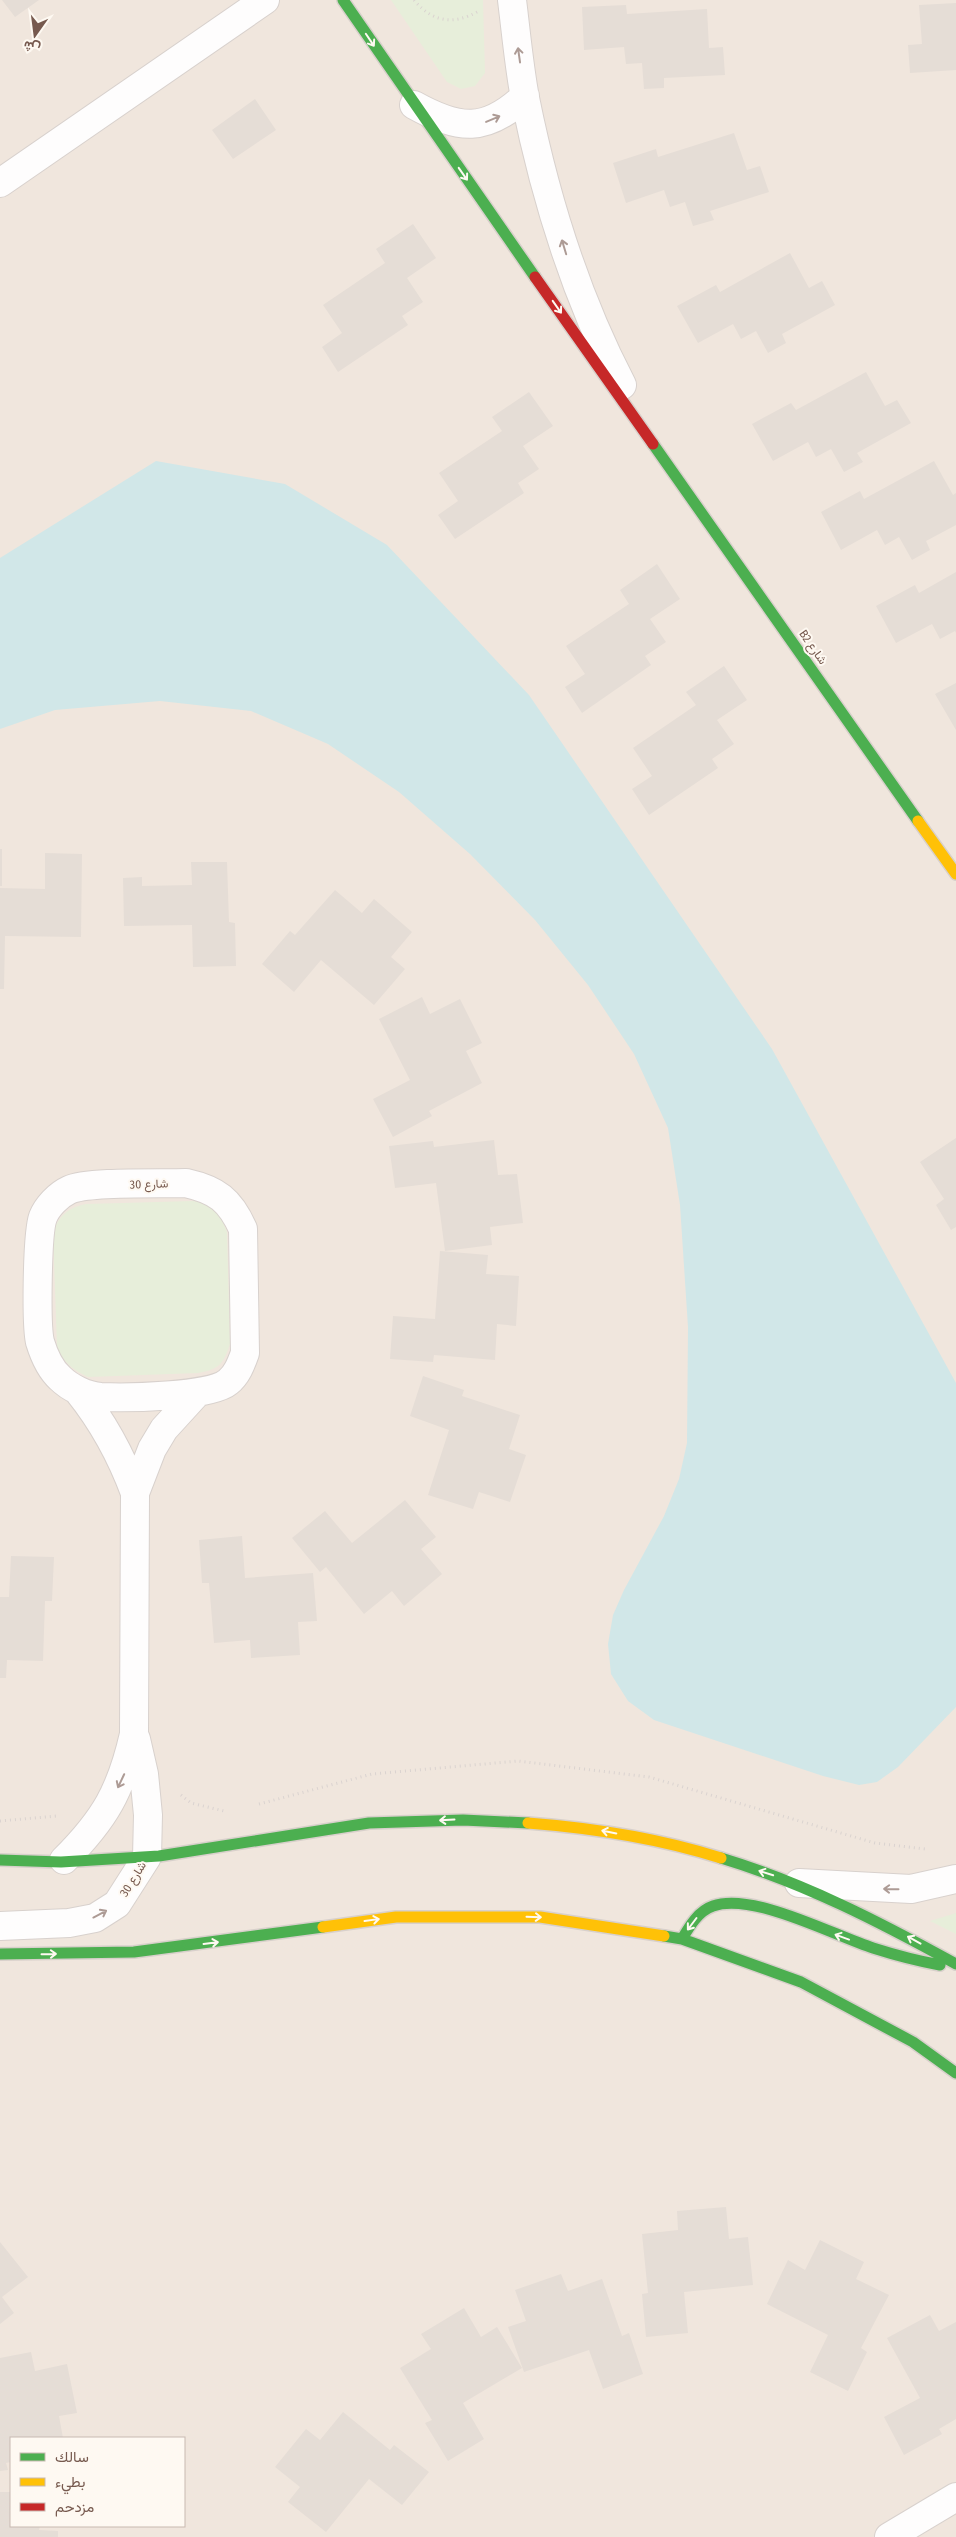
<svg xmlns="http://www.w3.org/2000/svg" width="956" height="2537" font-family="'Fira Sans Condensed',Vazirmatn,sans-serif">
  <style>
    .residential { fill: #f0e6dd; fill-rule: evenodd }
    .green { fill: #e7eeda }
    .water { fill: #d1e7e8 }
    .building { fill: #e5ddd6 }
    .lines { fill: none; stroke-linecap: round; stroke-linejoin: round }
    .street-casing { stroke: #d8d1cd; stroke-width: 30 }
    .fast-casing { stroke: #d8d0cb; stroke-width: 14 }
    .slow-casing { stroke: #d8d0cb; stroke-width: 14 }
    .jam-casing { stroke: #d8d0cb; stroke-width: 14 }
    .path { stroke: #dad3d0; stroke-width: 3; stroke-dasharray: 1 4; stroke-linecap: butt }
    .street { stroke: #fefdfd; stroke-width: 28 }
    .fast { stroke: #4caf50; stroke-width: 11 }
    .slow { stroke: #ffc107; stroke-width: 11 }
    .jam { stroke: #c62828; stroke-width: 11 }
    .oneway { stroke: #fef9f2 }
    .oneway2 { stroke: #ad9b95 }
    .labels { text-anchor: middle; stroke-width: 4; stroke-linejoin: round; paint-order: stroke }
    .street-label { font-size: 12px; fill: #775a4f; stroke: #fef9f2 }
  </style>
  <rect width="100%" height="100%" fill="#f8f4ef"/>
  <!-- residential -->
  <path class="residential" d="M0,0H956V2537H0ZM11,2438H184V2526H11Z"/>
  <!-- green -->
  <path class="green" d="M391,0H483L485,73L475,86L461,89L447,82Z
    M193,1201C214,1205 220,1212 227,1232L230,1344C223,1365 219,1369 198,1373L88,1377C72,1369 64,1363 57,1347L53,1231C61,1214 69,1207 87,1204Z
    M956,1913V1934L930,1921Z"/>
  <!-- water -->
  <path class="water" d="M156,461L285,484L387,545L529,695L772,1049L956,1383V1707L898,1767L877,1782L859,1785L823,1776L654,1720L628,1701L611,1674L608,1644L613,1615L624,1590L664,1516L679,1479L687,1443L688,1327L680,1205L668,1128L634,1054L588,985L535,920L470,854L399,792L328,744L251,711L160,701L55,710L0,729V558Z"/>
  <!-- building -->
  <path class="building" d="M2,0H39L15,17Z
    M956,3V70L910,73L908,45L922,44L919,5Z
    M626,5L627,14L707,9L709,48L723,47L725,75L664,78V88L644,89L642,63L626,64L624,47L584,50L582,7Z
    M255,99L276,130L233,159L212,130Z
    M734,133L747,170L760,166L769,192L710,211L714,220L693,226L685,202L670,207L664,190L626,203L613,163L656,149L658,157Z
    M413,224L436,258L407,278L423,302L402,316L408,325L338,372L322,347L342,333L323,305L385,263L376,249Z
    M790,253L809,288L822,281L835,305L782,334L786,343L768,353L756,331L741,339L733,324L698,343L677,306L716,285L720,292Z
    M866,372L885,406L897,400L911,423L857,453L863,462L844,472L831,449L816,457L808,442L773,461L752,424L791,403L796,410Z
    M529,392L553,426L523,446L539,469L518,483L524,493L455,539L438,515L458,501L439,473L502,431L492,417Z
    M934,461L953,495L956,493V525L926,541L930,550L912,560L899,537L885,545L877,530L841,550L821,512L860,491L864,499Z
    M657,564L680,599L650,619L666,642L645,656L651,665L582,713L565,687L585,674L566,646L629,604L620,590Z
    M956,572V633L955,631L940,639L932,624L896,643L876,606L915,585L919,593Z
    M724,666L747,700L717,720L734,744L712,759L718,768L649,815L632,789L652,776L633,748L696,705L686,692Z
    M956,683V730L935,694Z
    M0,849H2V886H0Z
    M45,853L82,854L81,937L5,936L4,989H0V888L45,889Z
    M191,862H227L229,922L235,923L236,966L193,967L192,925L124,926L123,878L142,877V886L192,885Z
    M335,890L362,913L374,899L412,932L391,957L405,969L374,1005L321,960L294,992L262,964L290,931L295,935Z
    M422,997L430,1014L460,999L482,1043L466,1051L482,1083L429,1111L432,1116L393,1137L373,1099L410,1080L379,1019Z
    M956,1138V1227L951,1230L936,1205L944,1199L920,1162Z
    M494,1140L498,1175L517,1174L523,1223L490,1227L492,1245L445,1251L436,1183L395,1188L389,1146L433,1141L434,1147Z
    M440,1251L488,1255L486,1274L519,1276L516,1326L497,1324L495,1360L434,1355L433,1362L390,1359L393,1316L435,1319Z
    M423,1376L464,1390L462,1396L520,1415L509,1449L526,1455L510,1502L479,1492L473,1509L428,1495L449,1430L410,1416Z
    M405,1500L436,1537L421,1549L442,1574L404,1606L392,1591L364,1614L326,1567L320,1572L292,1538L325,1511L352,1543Z
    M242,1536L245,1578L313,1573L317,1621L298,1622L300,1655L251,1658L250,1640L214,1643L209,1583H202L199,1540Z
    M11,1556L54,1557L52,1601H45L43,1661L7,1660L6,1678H0V1597H9Z
    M726,2207L729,2239L748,2237L753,2285L684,2292L688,2333L646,2337L642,2294L648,2293L642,2234L678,2230L677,2211Z
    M820,2240L864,2262L856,2279L889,2295L861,2348L867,2352L848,2391L810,2372L828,2335L767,2304L788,2260L805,2270Z
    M0,2242L28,2277L2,2297L14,2313L0,2324Z
    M561,2274L568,2291L602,2279L622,2336L629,2333L643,2374L603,2389L589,2350L524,2372L508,2327L526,2321L515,2290Z
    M464,2308L481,2337L497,2327L522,2368L463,2403L484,2439L448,2461L425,2423L432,2420L400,2368L431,2349L421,2334Z
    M930,2315L939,2331L956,2322V2419L939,2429L942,2434L904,2455L884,2417L920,2398L887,2338Z
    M31,2352L35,2371L67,2364L77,2413L59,2416L63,2438H11V2462L6,2463L8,2470L0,2471V2358Z
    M343,2412L390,2450L394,2445L429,2472L402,2505L369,2479L326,2532L288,2502L300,2487L275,2467L306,2429L320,2440Z
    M0,2492H11V2526H40L39,2530L58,2531V2537H0Z"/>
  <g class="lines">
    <defs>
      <path id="street" d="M512,0C516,32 519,66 525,98C545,197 575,295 622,385
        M414,105C459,130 486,133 525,96
        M0,183L265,0
        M186,1183C217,1190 230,1200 243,1229L245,1353C241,1364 237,1375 228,1382C210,1397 126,1398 101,1397C87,1396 70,1388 60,1378C50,1369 44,1355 40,1342C36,1325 37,1233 43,1217C47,1207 58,1195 69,1190C88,1181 161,1184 186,1183Z
        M78,1391C103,1422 121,1455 135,1493
        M64,1860C105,1819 121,1791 134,1734L135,1493L152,1449L164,1429L196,1394
        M799,1883L911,1889L956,1879
        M0,1926L69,1923L95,1918L117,1904L147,1857L148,1815L144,1774L136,1739
        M889,2537L956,2497"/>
      <path id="fast" d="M343,0L535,277
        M653,444L918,821
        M721,1858C804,1883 880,1922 956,1964
        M0,1860L61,1862L159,1856L369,1823L463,1820L528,1823
        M664,1936L682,1939L801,1982L913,2042L956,2073
        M682,1939C689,1927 698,1911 713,1906C753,1892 833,1935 873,1948C895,1955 918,1961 940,1965
        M0,1954L134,1952L323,1927"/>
      <path id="slow" d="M918,821L956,874
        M528,1823C593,1828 658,1838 721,1858
        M323,1927L396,1917H540L664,1936"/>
      <path id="jam" d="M535,277L653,444"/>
    </defs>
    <!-- street casing -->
    <use href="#street" class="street-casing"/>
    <!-- fast casing -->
    <use href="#fast" class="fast-casing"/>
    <!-- slow casing -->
    <use href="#slow" class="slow-casing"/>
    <!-- jam casing -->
    <use href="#jam" class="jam-casing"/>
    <!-- path -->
    <path class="path" d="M414,0C433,23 454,25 479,11
      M181,1795L191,1803L224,1811
      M259,1804L372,1774L518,1761L649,1777L875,1843L925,1849
      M0,1821L57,1816"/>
    <!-- street -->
    <use href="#street" class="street"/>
    <!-- fast -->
    <use href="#fast" class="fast"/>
    <!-- slow -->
    <use href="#slow" class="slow"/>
    <!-- jam -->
    <use href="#jam" class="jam"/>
  </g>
  <!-- one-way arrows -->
  <defs><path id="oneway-shaft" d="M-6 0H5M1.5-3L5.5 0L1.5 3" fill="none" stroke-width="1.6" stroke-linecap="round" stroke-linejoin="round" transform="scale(1.25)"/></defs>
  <g class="oneway">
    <use href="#oneway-shaft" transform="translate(370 40) rotate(56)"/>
    <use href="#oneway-shaft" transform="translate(463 174) rotate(55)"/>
    <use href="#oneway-shaft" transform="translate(557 307) rotate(55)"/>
    <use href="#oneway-shaft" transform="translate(447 1820) rotate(177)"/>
    <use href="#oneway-shaft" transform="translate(609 1832) rotate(-169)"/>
    <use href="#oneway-shaft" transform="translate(766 1873) rotate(-162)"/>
    <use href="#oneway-shaft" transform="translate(534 1917) rotate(2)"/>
    <use href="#oneway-shaft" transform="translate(372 1920) rotate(-8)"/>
    <use href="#oneway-shaft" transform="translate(692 1924) rotate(127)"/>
    <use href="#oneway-shaft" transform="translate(842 1937) rotate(-160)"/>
    <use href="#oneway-shaft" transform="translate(914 1940) rotate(-151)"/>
    <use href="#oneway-shaft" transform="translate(211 1943) rotate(-7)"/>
    <use href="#oneway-shaft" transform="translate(49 1954) rotate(-1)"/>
  </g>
  <g class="oneway2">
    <use href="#oneway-shaft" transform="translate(519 55) rotate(-98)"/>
    <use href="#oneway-shaft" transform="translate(493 119) rotate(-23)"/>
    <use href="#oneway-shaft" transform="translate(564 247) rotate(-107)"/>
    <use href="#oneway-shaft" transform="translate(121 1781) rotate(115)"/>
    <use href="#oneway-shaft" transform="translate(891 1889) rotate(-179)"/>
    <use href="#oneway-shaft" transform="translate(100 1914) rotate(-28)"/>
  </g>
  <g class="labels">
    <!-- street labels -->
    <g class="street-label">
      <text transform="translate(813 647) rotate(55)" y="4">B2 شارع</text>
      <text transform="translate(149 1184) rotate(-2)" y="4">شارع 30</text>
      <text transform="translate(133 1879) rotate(-58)" y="4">شارع 30</text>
    </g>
  </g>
  <!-- legend -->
  <rect x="10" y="2437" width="175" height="90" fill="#fef9f2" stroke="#c8b9b1"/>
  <rect x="20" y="2453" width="25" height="8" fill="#4caf50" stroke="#c8b9b1"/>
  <text x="55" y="2462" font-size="15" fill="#775a4f">سالك</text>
  <rect x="20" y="2478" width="25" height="8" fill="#ffc107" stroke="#c8b9b1"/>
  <text x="55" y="2487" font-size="15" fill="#775a4f">بطيء</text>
  <rect x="20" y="2503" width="25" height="8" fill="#c62828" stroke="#c8b9b1"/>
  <text x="55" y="2512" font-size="15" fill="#775a4f">مزدحم</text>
  <!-- north arrow -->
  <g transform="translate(35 35) rotate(194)" stroke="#fef9f2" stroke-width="4" paint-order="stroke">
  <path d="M0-4L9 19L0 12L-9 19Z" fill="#775a4f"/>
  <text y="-8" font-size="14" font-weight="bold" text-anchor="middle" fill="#775a4f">ش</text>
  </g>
</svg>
